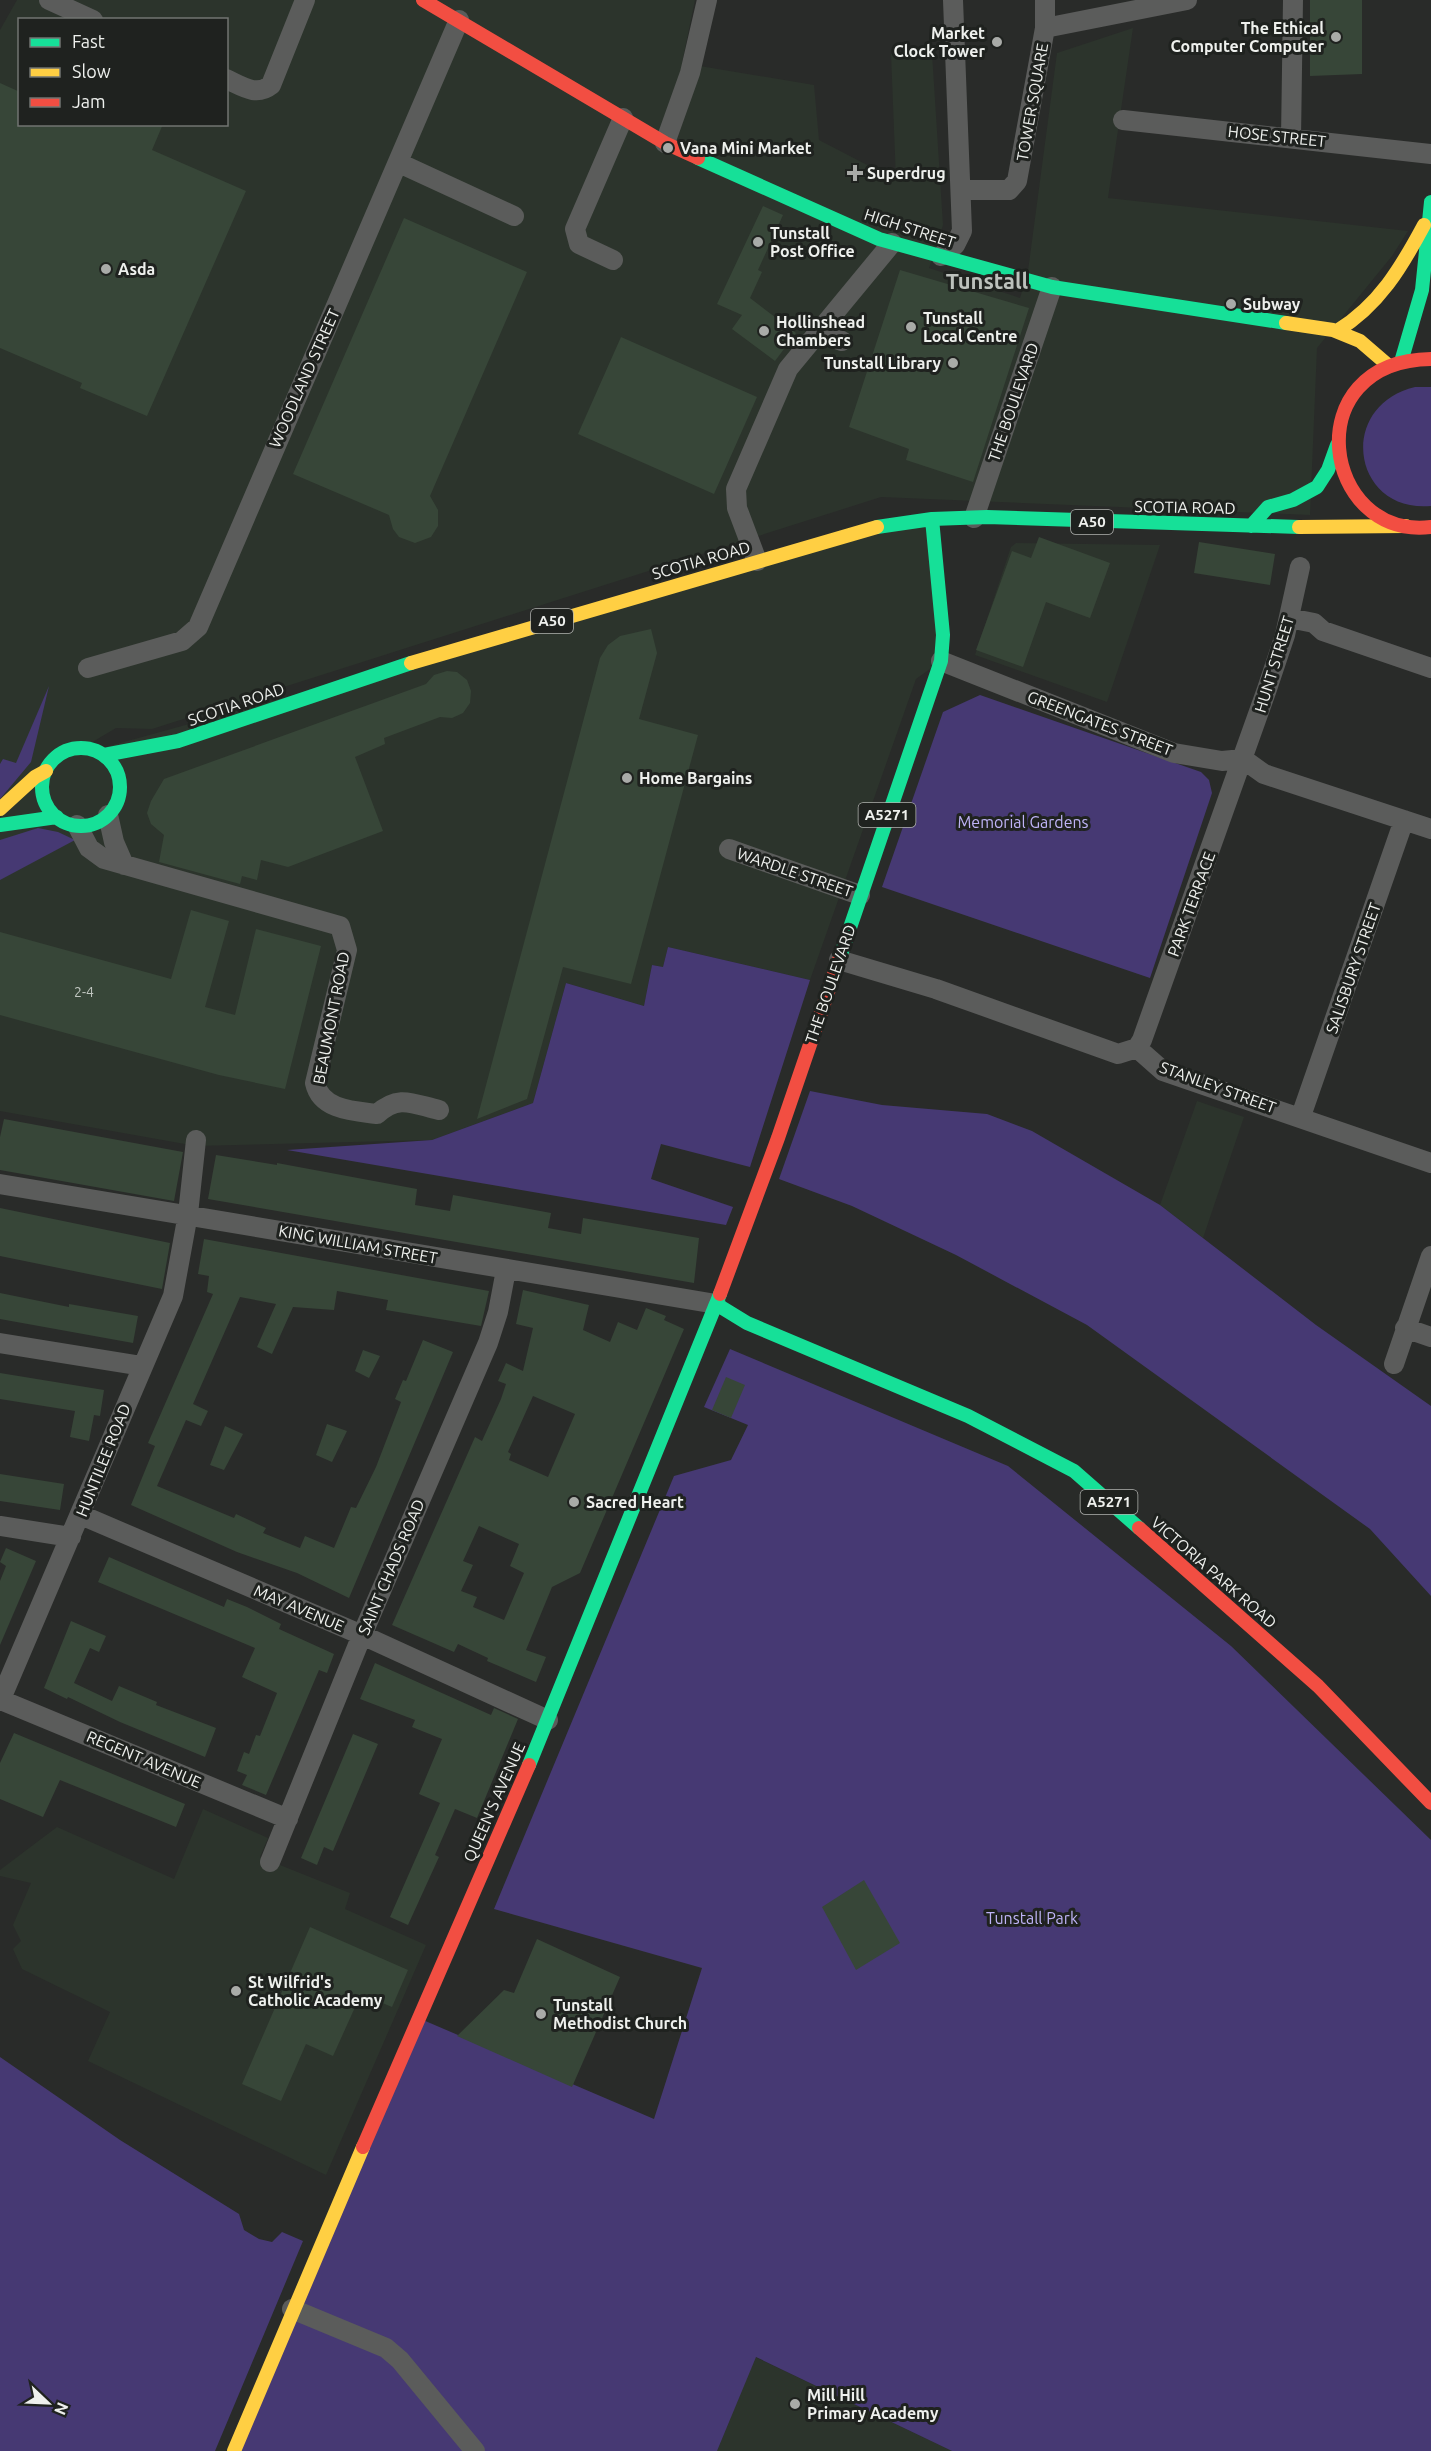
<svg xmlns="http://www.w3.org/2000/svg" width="1431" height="2451" font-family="Ubuntu,sans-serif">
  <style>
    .built { fill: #2c342c; fill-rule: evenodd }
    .green { fill: #463973 }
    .building { fill: #374638; fill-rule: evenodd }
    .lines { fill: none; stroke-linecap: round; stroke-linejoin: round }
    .street { stroke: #5b5c5b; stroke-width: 20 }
    .fast { stroke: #16e098; stroke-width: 14 }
    .slow { stroke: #ffcf43; stroke-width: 14 }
    .jam { stroke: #f24e42; stroke-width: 14 }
    .poi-dot { fill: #a9aba8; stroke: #1f221f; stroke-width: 2 }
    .labels { text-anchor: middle; stroke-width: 6; stroke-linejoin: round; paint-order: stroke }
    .number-label { font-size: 14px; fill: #c0c6c0 }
    .shield { fill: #1f221f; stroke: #b0b2af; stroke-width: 1.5 }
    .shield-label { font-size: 15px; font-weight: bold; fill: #eef0ed }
    .poi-label { font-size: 16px; font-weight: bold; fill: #eef0ed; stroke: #1f221f; text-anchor: start }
    .street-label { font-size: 16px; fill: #eef0ed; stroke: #1f221f }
    .park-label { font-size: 16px; fill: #bfb4f7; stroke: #1f221f }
    .district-label { font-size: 22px; font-weight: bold; fill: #bcc1bc; stroke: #1f221f }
  </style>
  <rect width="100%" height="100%" fill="#292b29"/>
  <!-- built -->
  <path class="built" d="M17,0H695L682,63L814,85L819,140L896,180L891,54L932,53L943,225L929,268L1020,298L1028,271L1057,53L1133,28L1108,198L1408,231L1392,256L1317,348L1310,515L881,497L152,729L116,728L84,747L95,750L932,519L941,661L916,679L810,980L668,947L663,967L652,965L644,1006L566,983L533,1103L432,1140L196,1146L0,1111V30ZM20,20H226V124H20Z
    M1016,543L1160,545L1107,702L975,655L1011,547Z
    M1197,1101L1244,1117L1203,1238L1160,1205Z
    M203,1809L268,1838L260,1857L350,1893L345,1909L426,1945L326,2175L88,2061L110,2012L22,1969L13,1949L21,1941L13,1925L31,1883L0,1876V1870L57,1827L174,1879Z
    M755,2357L952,2451H717Z"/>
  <!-- green -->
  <path class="green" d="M1415,387H1431V506C1352,513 1336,406 1415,387Z
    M49,686L31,762L0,799V764L3,759L16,763Z
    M980,695L1201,772L1209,780L1212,793L1150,978L882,887L943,712Z
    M38,828L58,832L75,840L0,880V840Z
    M668,947L810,980L750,1167L661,1144L651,1179L733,1207L726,1225L287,1150L432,1140L533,1103L566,983L644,1006L652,965L663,967Z
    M810,1091L882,1105L987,1114L1032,1131L1160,1205L1316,1325L1431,1406V1596L1370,1529L1087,1325L956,1255L852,1206L779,1179Z
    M730,1349L1008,1466L1231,1646L1431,1840V2451H952L756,2357L717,2451H236L423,2020L654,2119L702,1968L494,1909L674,1476L731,1460L748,1425L704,1407Z
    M0,2057L120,2140L239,2214L244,2230L259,2239L272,2242L282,2232L303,2241L215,2451H0Z"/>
  <!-- building -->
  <path class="building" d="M1310,0H1362V74L1310,76Z
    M0,83L20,92V124H163L152,150L246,191L147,416L80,388L82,383L0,348Z
    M763,206L783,215L758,270L762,272L750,298L796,333L775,361L732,329L742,315L717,304Z
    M404,218L527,272L430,496L438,510V526L431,537L415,543L399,537L393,529L389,515L293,474Z
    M900,270L1029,308L973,482L906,460L909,449L849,427Z
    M621,337L757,397L714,494L578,434Z
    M1039,537L1110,563L1090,618L1046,602L1023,667L976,650L1012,551L1031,558Z
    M1199,542L1275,554L1270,585L1194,573Z
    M651,629L657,653L639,719L698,735L631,984L563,967L527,1099L477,1119L600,658L608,645L620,636Z
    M447,671L457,672L467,680L471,691L470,703L463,713L452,718L440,717L384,738L385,744L355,757L383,831L288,867L261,860L257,880L242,876L240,884L159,862L164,835L151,824L147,813L151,801L164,779L426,684L434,675Z
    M191,910L229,921L205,1007L235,1015L256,929L321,946L285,1089L219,1075L0,1015V932L171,979Z
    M4,1119L183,1152L174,1201L0,1170V1137Z
    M216,1155L277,1165V1163L417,1189L415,1205L450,1211L453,1195L551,1213L548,1228L581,1234L583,1218L699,1238L694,1283L208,1199Z
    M0,1208L170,1243L162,1289L0,1256Z
    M204,1239L489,1291L481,1326L386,1310L388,1300L337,1291L334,1310L293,1307L272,1354L257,1347L276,1304L240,1297L193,1404L208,1411L201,1426L186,1420L157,1486L234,1518L236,1514L266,1528L263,1533L300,1548L305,1536L334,1548L351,1507L356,1508L376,1467L401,1402L395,1399L403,1380L406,1381L423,1340L453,1352L349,1598L297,1573L237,1552L131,1505L155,1446L148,1443L213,1294L207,1292L209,1276L198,1274Z
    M523,1290L589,1305L583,1330L610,1342L618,1322L637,1330L646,1308L666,1316L664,1320L684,1329L580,1573L552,1587L526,1650L546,1657L536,1682L487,1661L488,1658L458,1644L454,1652L392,1625L475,1437L482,1441L501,1399L506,1384L498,1381L506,1363L523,1371L533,1328L516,1324ZM533,1396L575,1414L548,1477L509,1460L511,1454L508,1452ZM479,1526L519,1544L510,1566L524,1573L504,1620L473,1607L477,1597L461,1591L473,1565L463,1561Z
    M0,1293L69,1307V1304L138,1316L133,1343L0,1319Z
    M363,1350L380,1356L369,1378L355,1371Z
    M0,1373L104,1390L100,1416L94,1415L89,1441L70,1437L75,1411L0,1399Z
    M726,1377L745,1385L731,1418L712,1410Z
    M327,1424L347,1431L332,1462L316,1455Z
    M225,1426L243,1434L224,1470L210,1465Z
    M0,1474L64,1484L60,1510L0,1501Z
    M6,1548L36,1561L0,1645V1581L6,1566L0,1562Z
    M109,1557L224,1607L227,1599L247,1607L281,1624L279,1629L334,1654L327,1673L319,1670L266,1795L242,1785L247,1775L237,1771L244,1752L249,1754L256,1735L260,1736L277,1693L242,1677L255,1648L98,1582Z
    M71,1621L106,1636L99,1652L90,1648L74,1683L112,1701L119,1686L157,1702L156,1705L216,1728L205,1757L120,1722L68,1697L67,1699L44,1688Z
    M375,1663L491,1715L494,1708L518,1719L477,1818L455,1809L435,1855L439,1857L408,1925L390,1917L440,1803L419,1794L442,1739L412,1727L415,1720L360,1699Z
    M14,1733L185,1804L176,1827L60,1780L43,1817L0,1799V1763Z
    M353,1734L378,1744L333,1851L324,1847L317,1865L301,1858Z
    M864,1880L900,1943L856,1970L822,1907Z
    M310,1927L408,1970L392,2007L361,1994L333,2056L306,2044L281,2101L242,2084Z
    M537,1939L620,1977L572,2087L457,2036L504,1990L514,1993Z"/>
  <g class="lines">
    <!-- street -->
    <path class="street" d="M49,0L93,20
      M1045,28L1187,0
      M226,79C242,86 256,97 271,85L305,0
      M1123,120L1431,154
      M1291,138L1293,0
      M665,143L690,73L707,0
      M399,163L514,216
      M962,190H1009L1017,181L1045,28V0
      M941,256L955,245L962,231L953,0
      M613,260L579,244L575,229L623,118
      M820,333L842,341
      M974,518L1052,287
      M757,561L737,508L736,489L788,369L892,243
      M1289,618L1314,623L1323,631L1431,668
      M941,661L1174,753L1222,761L1243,759L1264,774L1431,829
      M88,668L182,641L198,627L459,20
      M108,815L114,842L124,865
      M77,825L89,848L104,859L340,926L347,950L315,1083C321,1110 353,1111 377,1114C399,1094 413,1104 439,1110
      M729,849L860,895
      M839,960L936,989L1118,1054L1137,1048
      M1137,1048L1142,1040L1267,689L1285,635L1300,567
      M1137,1048L1163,1071L1431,1163
      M1301,1116L1404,820
      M0,1184L716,1304
      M1405,1328L1431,1337
      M0,1343L142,1366
      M1394,1364L1431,1256
      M81,1515L362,1635L548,1720
      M0,1526L71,1537
      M1,1700L288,1819
      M0,1701L173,1296L188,1214L196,1140
      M270,1862L362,1635L488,1343L498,1312L506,1270
      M292,2309L386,2348L400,2360L475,2451"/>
    <!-- fast -->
    <path class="fast" d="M698,158L879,239L1052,287L1286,323
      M1401,362L1422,290L1431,202
      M1251,526L1268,507L1293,500L1317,487L1328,470L1337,445
      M877,527L932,519L987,517L1299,527
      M42 787a39 39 0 1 1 78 0a39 39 0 1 1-78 0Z
      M104,755L178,741L411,663
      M0,825L57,817
      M840,957L941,661L943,635L932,519
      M720,1294L716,1304L747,1323L968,1416L1074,1471L1139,1528
      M529,1765L716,1304"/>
    <!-- slow -->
    <path class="slow" d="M1286,323L1333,330L1360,341L1389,366
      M1337,331C1379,305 1401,268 1424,225
      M1299,527L1406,526
      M411,663L877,527
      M0,809L35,777L46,771
      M234,2451L363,2147"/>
    <!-- jam -->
    <path class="jam" d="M423,0L665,143L698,158
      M1431,359C1295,361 1322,540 1431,527
      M720,1294L778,1138L840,957
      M1139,1528L1318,1686L1431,1803
      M363,2147L529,1765"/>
  </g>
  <!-- markers -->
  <g class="poi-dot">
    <circle cx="1336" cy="37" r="6"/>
    <circle cx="997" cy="42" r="6"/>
    <circle cx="668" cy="148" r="6"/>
    <path d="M852 164h6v6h6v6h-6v6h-6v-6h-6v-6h6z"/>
    <circle cx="758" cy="242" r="6"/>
    <circle cx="106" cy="269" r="6"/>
    <circle cx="1231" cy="304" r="6"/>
    <circle cx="911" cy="327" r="6"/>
    <circle cx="764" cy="331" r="6"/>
    <circle cx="953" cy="363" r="6"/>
    <circle cx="627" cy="778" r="6"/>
    <circle cx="574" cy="1502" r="6"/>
    <circle cx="236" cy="1991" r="6"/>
    <circle cx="541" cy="2014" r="6"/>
    <circle cx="795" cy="2404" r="6"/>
  </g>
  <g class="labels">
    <!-- number labels -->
    <g class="number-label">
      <text x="84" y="997">2-4</text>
    </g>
    <!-- shield labels -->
    <g class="shield">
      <rect x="1071" y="510" width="42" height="24" rx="4.5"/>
      <rect x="531" y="609" width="42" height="24" rx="4.5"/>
      <rect x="858.5" y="803" width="57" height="24" rx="4.5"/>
      <rect x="1080.5" y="1490" width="57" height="24" rx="4.5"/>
    </g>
    <g class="shield-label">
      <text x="1092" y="527">A50</text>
      <text x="552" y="626">A50</text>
      <text x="887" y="820">A5271</text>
      <text x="1109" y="1507">A5271</text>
    </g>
    <!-- poi labels -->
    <g class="poi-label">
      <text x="1324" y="34" text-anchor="end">The Ethical<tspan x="1324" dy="18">Computer Computer</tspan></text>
      <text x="985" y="39" text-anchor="end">Market<tspan x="985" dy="18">Clock Tower</tspan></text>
      <text x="680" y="154">Vana Mini Market</text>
      <text x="867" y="179">Superdrug</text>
      <text x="770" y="239">Tunstall<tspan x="770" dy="18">Post Office</tspan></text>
      <text x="118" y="275">Asda</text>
      <text x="1243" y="310">Subway</text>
      <text x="923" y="324">Tunstall<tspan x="923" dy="18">Local Centre</tspan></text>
      <text x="776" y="328">Hollinshead<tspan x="776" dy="18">Chambers</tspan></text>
      <text x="941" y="369" text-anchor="end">Tunstall Library</text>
      <text x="639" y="784">Home Bargains</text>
      <text x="586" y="1508">Sacred Heart</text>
      <text x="248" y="1988">St Wilfrid's<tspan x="248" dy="18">Catholic Academy</tspan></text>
      <text x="553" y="2011">Tunstall<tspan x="553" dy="18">Methodist Church</tspan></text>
      <text x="807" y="2401">Mill Hill<tspan x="807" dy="18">Primary Academy</tspan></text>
    </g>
    <!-- street labels -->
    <g class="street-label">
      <text transform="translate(1032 102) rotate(-80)" y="6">TOWER SQUARE</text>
      <text transform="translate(1277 136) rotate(6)" y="6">HOSE STREET</text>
      <text transform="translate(910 228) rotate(18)" y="6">HIGH STREET</text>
      <text transform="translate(304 378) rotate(-66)" y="6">WOODLAND STREET</text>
      <text transform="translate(1013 402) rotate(-71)" y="6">THE BOULEVARD</text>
      <text transform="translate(1185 507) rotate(1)" y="6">SCOTIA ROAD</text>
      <text transform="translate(701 560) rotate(-16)" y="6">SCOTIA ROAD</text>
      <text transform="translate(1274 664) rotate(-73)" y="6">HUNT STREET</text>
      <text transform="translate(236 704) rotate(-19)" y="6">SCOTIA ROAD</text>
      <text transform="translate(1100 723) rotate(21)" y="6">GREENGATES STREET</text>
      <text transform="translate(795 872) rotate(19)" y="6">WARDLE STREET</text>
      <text transform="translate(1191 904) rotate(-70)" y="6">PARK TERRACE</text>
      <text transform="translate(1353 968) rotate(-71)" y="6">SALISBURY STREET</text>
      <text transform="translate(830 984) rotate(-71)" y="6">THE BOULEVARD</text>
      <text transform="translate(331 1018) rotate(-79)" y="6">BEAUMONT ROAD</text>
      <text transform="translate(1218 1087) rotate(20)" y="6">STANLEY STREET</text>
      <text transform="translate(358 1244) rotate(10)" y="6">KING WILLIAM STREET</text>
      <text transform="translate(103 1460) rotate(-68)" y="6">HUNTILEE ROAD</text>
      <text transform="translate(391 1567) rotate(-67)" y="6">SAINT CHADS ROAD</text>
      <text transform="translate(1214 1572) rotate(41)" y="6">VICTORIA PARK ROAD</text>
      <text transform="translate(299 1608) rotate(23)" y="6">MAY AVENUE</text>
      <text transform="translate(144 1759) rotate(23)" y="6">REGENT AVENUE</text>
      <text transform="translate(494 1802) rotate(-66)" y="6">QUEEN'S AVENUE</text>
    </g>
    <!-- park labels -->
    <g class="park-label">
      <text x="1023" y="828">Memorial Gardens</text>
      <text x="1032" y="1924">Tunstall Park</text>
    </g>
    <!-- district labels -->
    <g class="district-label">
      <text x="987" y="289">Tunstall</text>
    </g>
  </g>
  <!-- legend -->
  <rect x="18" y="18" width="210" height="108" fill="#1f221f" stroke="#727471" stroke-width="1.5"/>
  <rect x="30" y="38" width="30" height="9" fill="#16e098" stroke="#727471" stroke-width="1.5"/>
  <text x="72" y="48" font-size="18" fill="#eef0ed">Fast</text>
  <rect x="30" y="68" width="30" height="9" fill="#ffcf43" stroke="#727471" stroke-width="1.5"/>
  <text x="72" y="78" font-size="18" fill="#eef0ed">Slow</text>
  <rect x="30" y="98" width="30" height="9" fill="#f24e42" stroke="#727471" stroke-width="1.5"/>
  <text x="72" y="108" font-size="18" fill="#eef0ed">Jam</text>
  <!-- north arrow -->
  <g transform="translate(48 2403) rotate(113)" stroke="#1f221f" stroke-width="4.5" paint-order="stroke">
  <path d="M0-4.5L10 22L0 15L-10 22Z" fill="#eef0ed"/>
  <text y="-9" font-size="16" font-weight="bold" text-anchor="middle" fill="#eef0ed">N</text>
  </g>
</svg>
